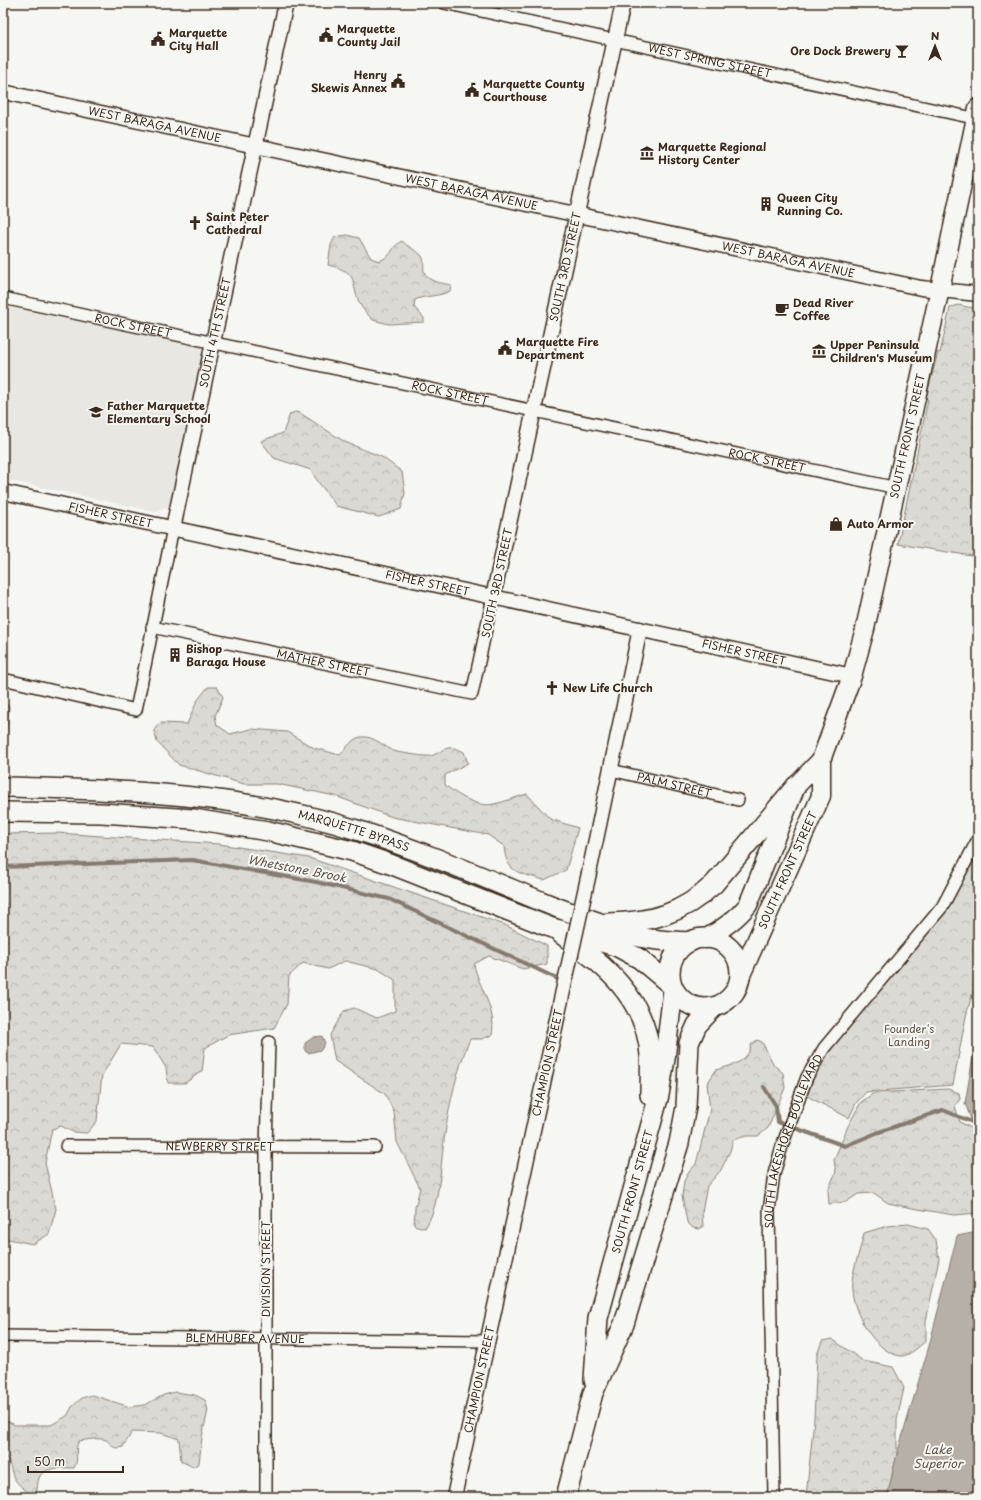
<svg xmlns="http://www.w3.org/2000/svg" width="981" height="1500" font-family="'Playpen Sans',sans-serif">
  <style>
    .built { fill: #e8e7e2 }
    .forest { fill: url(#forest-crowns); stroke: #8a8278 }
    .water { fill: #b6b0a9; stroke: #857a71 }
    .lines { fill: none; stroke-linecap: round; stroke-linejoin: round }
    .stream { stroke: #857a71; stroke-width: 4 }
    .minor-casing { stroke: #3b2a1e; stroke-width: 14 }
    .tertiary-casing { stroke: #3b2a1e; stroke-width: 17 }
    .primary-casing { stroke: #3b2a1e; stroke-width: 21 }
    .trunk-casing { stroke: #3b2a1e; stroke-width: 22 }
    .minor { stroke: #f6f6f2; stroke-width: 11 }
    .tertiary { stroke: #f6f6f2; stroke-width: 14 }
    .primary { stroke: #f6f6f2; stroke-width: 18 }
    .trunk { stroke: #f6f6f2; stroke-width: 19 }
    .tertiary-bridge-casing { stroke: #3b2a1e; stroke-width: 17; stroke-linecap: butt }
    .tertiary-bridge { stroke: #f6f6f2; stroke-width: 14 }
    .labels { text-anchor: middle; stroke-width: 4; stroke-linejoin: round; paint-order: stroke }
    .poi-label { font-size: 11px; font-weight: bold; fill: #3b2a1e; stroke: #f6f6f2; text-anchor: start }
    .street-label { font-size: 11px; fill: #3b2a1e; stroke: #f6f6f2 }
    .park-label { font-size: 11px; fill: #63564b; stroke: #f6f6f2 }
    .water-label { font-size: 12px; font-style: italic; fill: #605248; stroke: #f6f6f2 }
  </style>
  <defs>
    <pattern id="forest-crowns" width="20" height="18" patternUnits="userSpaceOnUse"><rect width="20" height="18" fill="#dad9d3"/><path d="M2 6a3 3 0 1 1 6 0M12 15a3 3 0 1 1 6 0" fill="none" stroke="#bcbab5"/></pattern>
  </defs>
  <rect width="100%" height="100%" fill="#f6f6f2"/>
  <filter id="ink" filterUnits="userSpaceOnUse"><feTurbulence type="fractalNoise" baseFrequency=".025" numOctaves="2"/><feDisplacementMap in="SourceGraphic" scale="8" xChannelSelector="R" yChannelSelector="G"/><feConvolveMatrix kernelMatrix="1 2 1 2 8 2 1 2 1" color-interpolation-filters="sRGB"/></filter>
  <g filter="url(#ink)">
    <!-- built -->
    <path class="built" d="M3,305L205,344L169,506L156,512L3,479Z"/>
    <!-- forest -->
    <path class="forest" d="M347,235L359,238L371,258L379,261C395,255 390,247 402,241C407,247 417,250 422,256C425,261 423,266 424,271C426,282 442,283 451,285L450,291C439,297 425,295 415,300L414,307L424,318V322L389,324L373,320C368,315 362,309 359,302C349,278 360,273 328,265L331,245L335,237Z
      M958,305L978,309V557L898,544L928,400L926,398L938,352L940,353L950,308Z
      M295,412L300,413L345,442L382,457L402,472L405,493L401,509L379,517L336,506C328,493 318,484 311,470L274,458L261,441L283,433L290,414Z
      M208,687H217L223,697L215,716L217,725L230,734L251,729L287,732L314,748L340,755C346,749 352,738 361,737C374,735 384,748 397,752C403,753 426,757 431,756C446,750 447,743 464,752L468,763L445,775V785C457,795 478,808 494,804C505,802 516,797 527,794L550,819L578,828L566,870L544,880C520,873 506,874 504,846L488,835L392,817L335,796L277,784H244L179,765L157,742L154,730L160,723L187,724L197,701Z
      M3,703L9,706L6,741L3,744Z
      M57,833L219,844L309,858L505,925L547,946V964L523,969L489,956L474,964C479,989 497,1009 492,1035L482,1039H470C458,1066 449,1105 445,1134C440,1163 441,1204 425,1228L414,1225L415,1207L420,1188L397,1142L394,1112L385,1094L335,1061L330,1035L344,1011L354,1008L377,1018L395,1011V980L378,969L345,961L328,969L303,963L289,976L287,1004L274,1028L228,1035L205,1048L202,1071L185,1083H168L166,1068L153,1047L121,1044L102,1075L97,1121L87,1133L73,1132L61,1126L52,1129L45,1163L56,1209L49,1234L33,1244L8,1239L3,1241V834Z
      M978,848V973L966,1016L953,1085L866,1092L856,1103L849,1118L807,1096L818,1065L840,1034L938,919Z
      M757,1040L762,1042L774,1065L783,1073L785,1088L768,1128L758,1136H746L733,1140L730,1151L721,1170L707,1186L702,1212L703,1227L699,1229L693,1228L687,1222L682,1196L684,1181L689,1172L696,1164L710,1109L707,1084L716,1070C731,1065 748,1063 751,1045Z
      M948,1089L959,1093L960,1099L955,1106L960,1122L978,1132V1213L954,1215L912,1208L888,1203L874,1193L858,1194L846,1202L829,1204L828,1190L836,1172L834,1160L848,1126L861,1102L874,1093Z
      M908,1224L928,1229L936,1240L939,1259L926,1321V1341C919,1346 909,1357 900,1356C872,1351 849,1306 852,1281C854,1265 861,1248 864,1233L887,1226Z
      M832,1339L863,1361L893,1367L904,1388L897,1420V1454L887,1497H806L814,1419L817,1355L822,1341Z
      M175,1392L195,1395L205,1400L208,1410L202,1437L199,1463L193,1467L181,1461L179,1439L161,1433L132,1432L123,1447C109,1451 113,1441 103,1439C95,1438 86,1440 79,1441C73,1450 80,1459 74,1468C64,1468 44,1466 39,1478C37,1483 38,1488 36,1493L31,1494C25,1490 18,1485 14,1478C10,1470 11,1461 3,1454V1419L15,1425H51L67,1416L72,1407L82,1398L92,1395L130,1407L144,1405L164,1395Z"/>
    <!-- water -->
    <path class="water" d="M978,1028V1091L976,1090L974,1097L978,1104V1120L972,1122L965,1103Z
      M322,1036L325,1043L321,1050L308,1053L305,1051V1043L314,1037Z
      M978,1232V1497H887L897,1454L929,1346L957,1236Z"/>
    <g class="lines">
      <!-- stream -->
      <path class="stream" d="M3,867L192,860L316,882L389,899L562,981
        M764,1087L776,1106L778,1122L845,1146L879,1132L943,1110L972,1122"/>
      <defs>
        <g id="minor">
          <path id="s1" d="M444,3L978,119"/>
          <path id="s2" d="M3,298L897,488"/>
          <path id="s3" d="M152,627L472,694L493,597"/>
          <path d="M3,679L136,710L173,528"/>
          <path id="s4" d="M611,770L738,800"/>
          <path id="s5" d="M66,1146L375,1147"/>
          <path id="s6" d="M3,1336L487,1341"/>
          <path d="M266,1497V1147L269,1042"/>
          <path id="s7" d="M774,1497L769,1211L774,1174L782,1146L807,1077L824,1048L942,907L978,839"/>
        </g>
        <g id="tertiary">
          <path id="s8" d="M3,92L921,288L978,294"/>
          <path id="s9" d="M3,492L493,597L852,676"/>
          <path id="s10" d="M173,528L286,3"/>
          <path id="s11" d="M493,597L623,3"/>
          <path d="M589,873L640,629"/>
          <path id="s12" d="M454,1497L564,986"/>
        </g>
        <g id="primary">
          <path d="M705,939C721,930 736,920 748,905L796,786L821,760"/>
          <path id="s13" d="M740,977L821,796V760L852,676L865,629L940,289L978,108"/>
        </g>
        <g id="trunk">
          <path id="s14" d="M3,787C123,790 244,793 360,831C422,851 482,877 543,902C562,910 581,916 600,923C613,928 626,934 640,937C656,941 673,941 690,942"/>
          <path d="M3,812L101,813L193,819L268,831L352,851L390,864L552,928L616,946L640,959L672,986"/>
          <path d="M608,923C652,922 682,914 714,884L796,786"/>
          <path d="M561,934C604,964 646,998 650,1055C651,1068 650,1082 650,1095"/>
          <circle cx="705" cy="973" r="35"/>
          <path id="s15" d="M594,1380L598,1318L659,1095L665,1059L673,990"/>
          <path d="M566,1497L593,1393L624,1324L679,1143L686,1107L689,1043L697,1025L714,1007"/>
        </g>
      </defs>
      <!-- minor casing -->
      <use href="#minor" class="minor-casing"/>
      <!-- tertiary casing -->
      <use href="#tertiary" class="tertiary-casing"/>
      <!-- primary casing -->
      <use href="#primary" class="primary-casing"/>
      <!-- trunk casing -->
      <use href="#trunk" class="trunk-casing"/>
      <!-- minor -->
      <use href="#minor" class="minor"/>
      <!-- tertiary -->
      <use href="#tertiary" class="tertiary"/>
      <!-- primary -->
      <use href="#primary" class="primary"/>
      <!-- trunk -->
      <use href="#trunk" class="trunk"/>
      <defs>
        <path id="tertiary-bridge" d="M564,986L589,873"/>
      </defs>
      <!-- tertiary-bridge casing -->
      <use href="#tertiary-bridge" class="tertiary-bridge-casing"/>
      <!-- tertiary-bridge -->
      <use href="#tertiary-bridge" class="tertiary-bridge"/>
    </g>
  </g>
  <!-- icons -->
  <defs>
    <symbol id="civic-bare" viewBox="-9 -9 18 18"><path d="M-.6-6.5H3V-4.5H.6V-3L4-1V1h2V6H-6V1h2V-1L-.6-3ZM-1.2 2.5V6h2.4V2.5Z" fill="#3b2a1e" stroke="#f6f6f2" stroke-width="2.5" paint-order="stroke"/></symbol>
    <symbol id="bar-bare" viewBox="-9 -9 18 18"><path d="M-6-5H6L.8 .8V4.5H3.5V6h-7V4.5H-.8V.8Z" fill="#3b2a1e" stroke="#f6f6f2" stroke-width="2.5" paint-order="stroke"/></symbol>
    <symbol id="museum-bare" viewBox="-9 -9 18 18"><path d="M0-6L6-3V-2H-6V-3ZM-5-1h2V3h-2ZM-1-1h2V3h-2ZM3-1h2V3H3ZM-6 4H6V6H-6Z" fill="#3b2a1e" stroke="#f6f6f2" stroke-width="2.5" paint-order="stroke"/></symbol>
    <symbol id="building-bare" viewBox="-9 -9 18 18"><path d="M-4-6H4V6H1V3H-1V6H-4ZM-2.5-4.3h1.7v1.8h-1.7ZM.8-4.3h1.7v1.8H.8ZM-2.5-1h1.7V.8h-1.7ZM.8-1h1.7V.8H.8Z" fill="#3b2a1e" stroke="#f6f6f2" stroke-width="2.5" paint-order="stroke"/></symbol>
    <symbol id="church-bare" viewBox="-9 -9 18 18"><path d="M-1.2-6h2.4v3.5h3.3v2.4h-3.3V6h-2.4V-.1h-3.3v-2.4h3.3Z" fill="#3b2a1e" stroke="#f6f6f2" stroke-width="2.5" paint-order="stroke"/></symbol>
    <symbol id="cafe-bare" viewBox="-9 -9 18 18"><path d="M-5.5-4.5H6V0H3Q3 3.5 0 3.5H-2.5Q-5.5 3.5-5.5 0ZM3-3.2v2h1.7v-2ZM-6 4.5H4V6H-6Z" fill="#3b2a1e" stroke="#f6f6f2" stroke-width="2.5" paint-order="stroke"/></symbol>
    <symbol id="school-bare" viewBox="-9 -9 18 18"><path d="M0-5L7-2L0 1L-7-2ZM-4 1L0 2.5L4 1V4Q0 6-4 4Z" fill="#3b2a1e" stroke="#f6f6f2" stroke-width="2.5" paint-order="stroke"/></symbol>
    <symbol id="shop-bare" viewBox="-9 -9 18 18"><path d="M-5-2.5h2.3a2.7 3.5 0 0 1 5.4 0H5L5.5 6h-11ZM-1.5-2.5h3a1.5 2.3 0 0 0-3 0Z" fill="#3b2a1e" stroke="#f6f6f2" stroke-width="2.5" paint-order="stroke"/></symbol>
  </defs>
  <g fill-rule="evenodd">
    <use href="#civic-bare" x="316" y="25" width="20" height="20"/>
    <use href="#civic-bare" x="148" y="29" width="20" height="20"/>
    <use href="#bar-bare" x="892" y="41" width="20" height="20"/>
    <use href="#civic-bare" x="388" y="71" width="20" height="20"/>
    <use href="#civic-bare" x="462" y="80" width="20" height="20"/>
    <use href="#museum-bare" x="637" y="143" width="20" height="20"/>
    <use href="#building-bare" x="756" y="194" width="20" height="20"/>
    <use href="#church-bare" x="185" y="213" width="20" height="20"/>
    <use href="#cafe-bare" x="772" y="299" width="20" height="20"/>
    <use href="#civic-bare" x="495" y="338" width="20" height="20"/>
    <use href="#museum-bare" x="809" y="341" width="20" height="20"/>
    <use href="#school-bare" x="86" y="402" width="20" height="20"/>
    <use href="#shop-bare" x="826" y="514" width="20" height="20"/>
    <use href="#building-bare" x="165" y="645" width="20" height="20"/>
    <use href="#church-bare" x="542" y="678" width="20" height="20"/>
  </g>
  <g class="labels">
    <!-- poi labels -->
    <g class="poi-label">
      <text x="337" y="33">Marquette<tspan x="337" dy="13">County Jail</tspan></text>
      <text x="169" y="37">Marquette<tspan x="169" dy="13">City Hall</tspan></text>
      <text x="891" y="55" text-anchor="end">Ore Dock Brewery</text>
      <text x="387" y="79" text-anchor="end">Henry<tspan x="387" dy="13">Skewis Annex</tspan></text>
      <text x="483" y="88">Marquette County<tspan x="483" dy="13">Courthouse</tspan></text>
      <text x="658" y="151">Marquette Regional<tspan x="658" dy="13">History Center</tspan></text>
      <text x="777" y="202">Queen City<tspan x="777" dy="13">Running Co.</tspan></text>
      <text x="206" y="221">Saint Peter<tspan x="206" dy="13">Cathedral</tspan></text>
      <text x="793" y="307">Dead River<tspan x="793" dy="13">Coffee</tspan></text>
      <text x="516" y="346">Marquette Fire<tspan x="516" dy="13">Department</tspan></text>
      <text x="830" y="349">Upper Peninsula<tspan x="830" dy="13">Children's Museum</tspan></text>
      <text x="107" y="410">Father Marquette<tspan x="107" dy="13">Elementary School</tspan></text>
      <text x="847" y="528">Auto Armor</text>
      <text x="186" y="653">Bishop<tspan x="186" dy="13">Baraga House</tspan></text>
      <text x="563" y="692">New Life Church</text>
    </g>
    <!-- street labels -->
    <g class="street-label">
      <text dy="4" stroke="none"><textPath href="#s1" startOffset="272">WEST SPRING STREET</textPath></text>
      <text dy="4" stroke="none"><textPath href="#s8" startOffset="155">WEST BARAGA AVENUE</textPath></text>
      <text dy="4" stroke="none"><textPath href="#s8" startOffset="479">WEST BARAGA AVENUE</textPath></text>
      <text dy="4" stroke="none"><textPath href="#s8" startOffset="803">WEST BARAGA AVENUE</textPath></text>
      <text dy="4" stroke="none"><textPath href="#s11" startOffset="338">SOUTH 3RD STREET</textPath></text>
      <text dy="4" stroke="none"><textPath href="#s2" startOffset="133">ROCK STREET</textPath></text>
      <text dy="4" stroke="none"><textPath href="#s10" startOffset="200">SOUTH 4TH STREET</textPath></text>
      <text dy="4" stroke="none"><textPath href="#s2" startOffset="457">ROCK STREET</textPath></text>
      <text dy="4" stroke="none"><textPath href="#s13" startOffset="570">SOUTH FRONT STREET</textPath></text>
      <text dy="4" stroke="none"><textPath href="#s2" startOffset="781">ROCK STREET</textPath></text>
      <text dy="4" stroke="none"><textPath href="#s9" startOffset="110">FISHER STREET</textPath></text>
      <text dy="4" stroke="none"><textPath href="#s9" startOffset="434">FISHER STREET</textPath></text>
      <text transform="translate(497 583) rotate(-78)" y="4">SOUTH 3RD STREET</text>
      <text dy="4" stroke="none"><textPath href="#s9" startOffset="758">FISHER STREET</textPath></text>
      <text dy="4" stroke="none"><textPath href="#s3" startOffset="175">MATHER STREET</textPath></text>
      <text dy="4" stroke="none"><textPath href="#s4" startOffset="65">PALM STREET</textPath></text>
      <text dy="4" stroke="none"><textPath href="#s14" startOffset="355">MARQUETTE BYPASS</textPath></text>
      <text dy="4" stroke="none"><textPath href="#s13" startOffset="117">SOUTH FRONT STREET</textPath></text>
      <text dy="4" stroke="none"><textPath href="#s12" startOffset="444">CHAMPION STREET</textPath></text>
      <text dy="4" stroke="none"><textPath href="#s7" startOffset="360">SOUTH LAKESHORE BOULEVARD</textPath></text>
      <text dy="4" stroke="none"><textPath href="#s5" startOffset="154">NEWBERRY STREET</textPath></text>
      <text dy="4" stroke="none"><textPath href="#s15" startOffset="193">SOUTH FRONT STREET</textPath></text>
      <text transform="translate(266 1269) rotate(-90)" y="4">DIVISION STREET</text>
      <text dy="4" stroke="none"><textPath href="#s6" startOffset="242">BLEMHUBER AVENUE</textPath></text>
      <text dy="4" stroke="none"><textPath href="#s12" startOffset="120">CHAMPION STREET</textPath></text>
    </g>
    <!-- park labels -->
    <g class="park-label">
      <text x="909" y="1033">Founder's<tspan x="909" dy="13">Landing</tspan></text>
    </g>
    <!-- water labels -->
    <g class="water-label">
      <text transform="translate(297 869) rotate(11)" y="4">Whetstone Brook</text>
      <text x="938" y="1454">Lake<tspan x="938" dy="14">Superior</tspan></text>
    </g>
  </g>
  <!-- margin -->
  <rect width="981" height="1500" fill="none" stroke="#f6f6f2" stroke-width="16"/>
  <rect x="8" y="8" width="965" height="1484" fill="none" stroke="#3b2a1e" stroke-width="1.5" filter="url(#ink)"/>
  <!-- north arrow -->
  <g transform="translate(935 46)" stroke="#f6f6f2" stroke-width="3" paint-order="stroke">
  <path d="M0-3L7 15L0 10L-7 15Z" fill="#3b2a1e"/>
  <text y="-6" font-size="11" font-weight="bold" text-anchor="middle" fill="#3b2a1e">N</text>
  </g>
  <!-- scale -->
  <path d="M28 1466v6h95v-6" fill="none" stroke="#3b2a1e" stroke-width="2"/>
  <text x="34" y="1466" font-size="12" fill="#3b2a1e" stroke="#f6f6f2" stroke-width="3" paint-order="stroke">50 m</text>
</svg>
